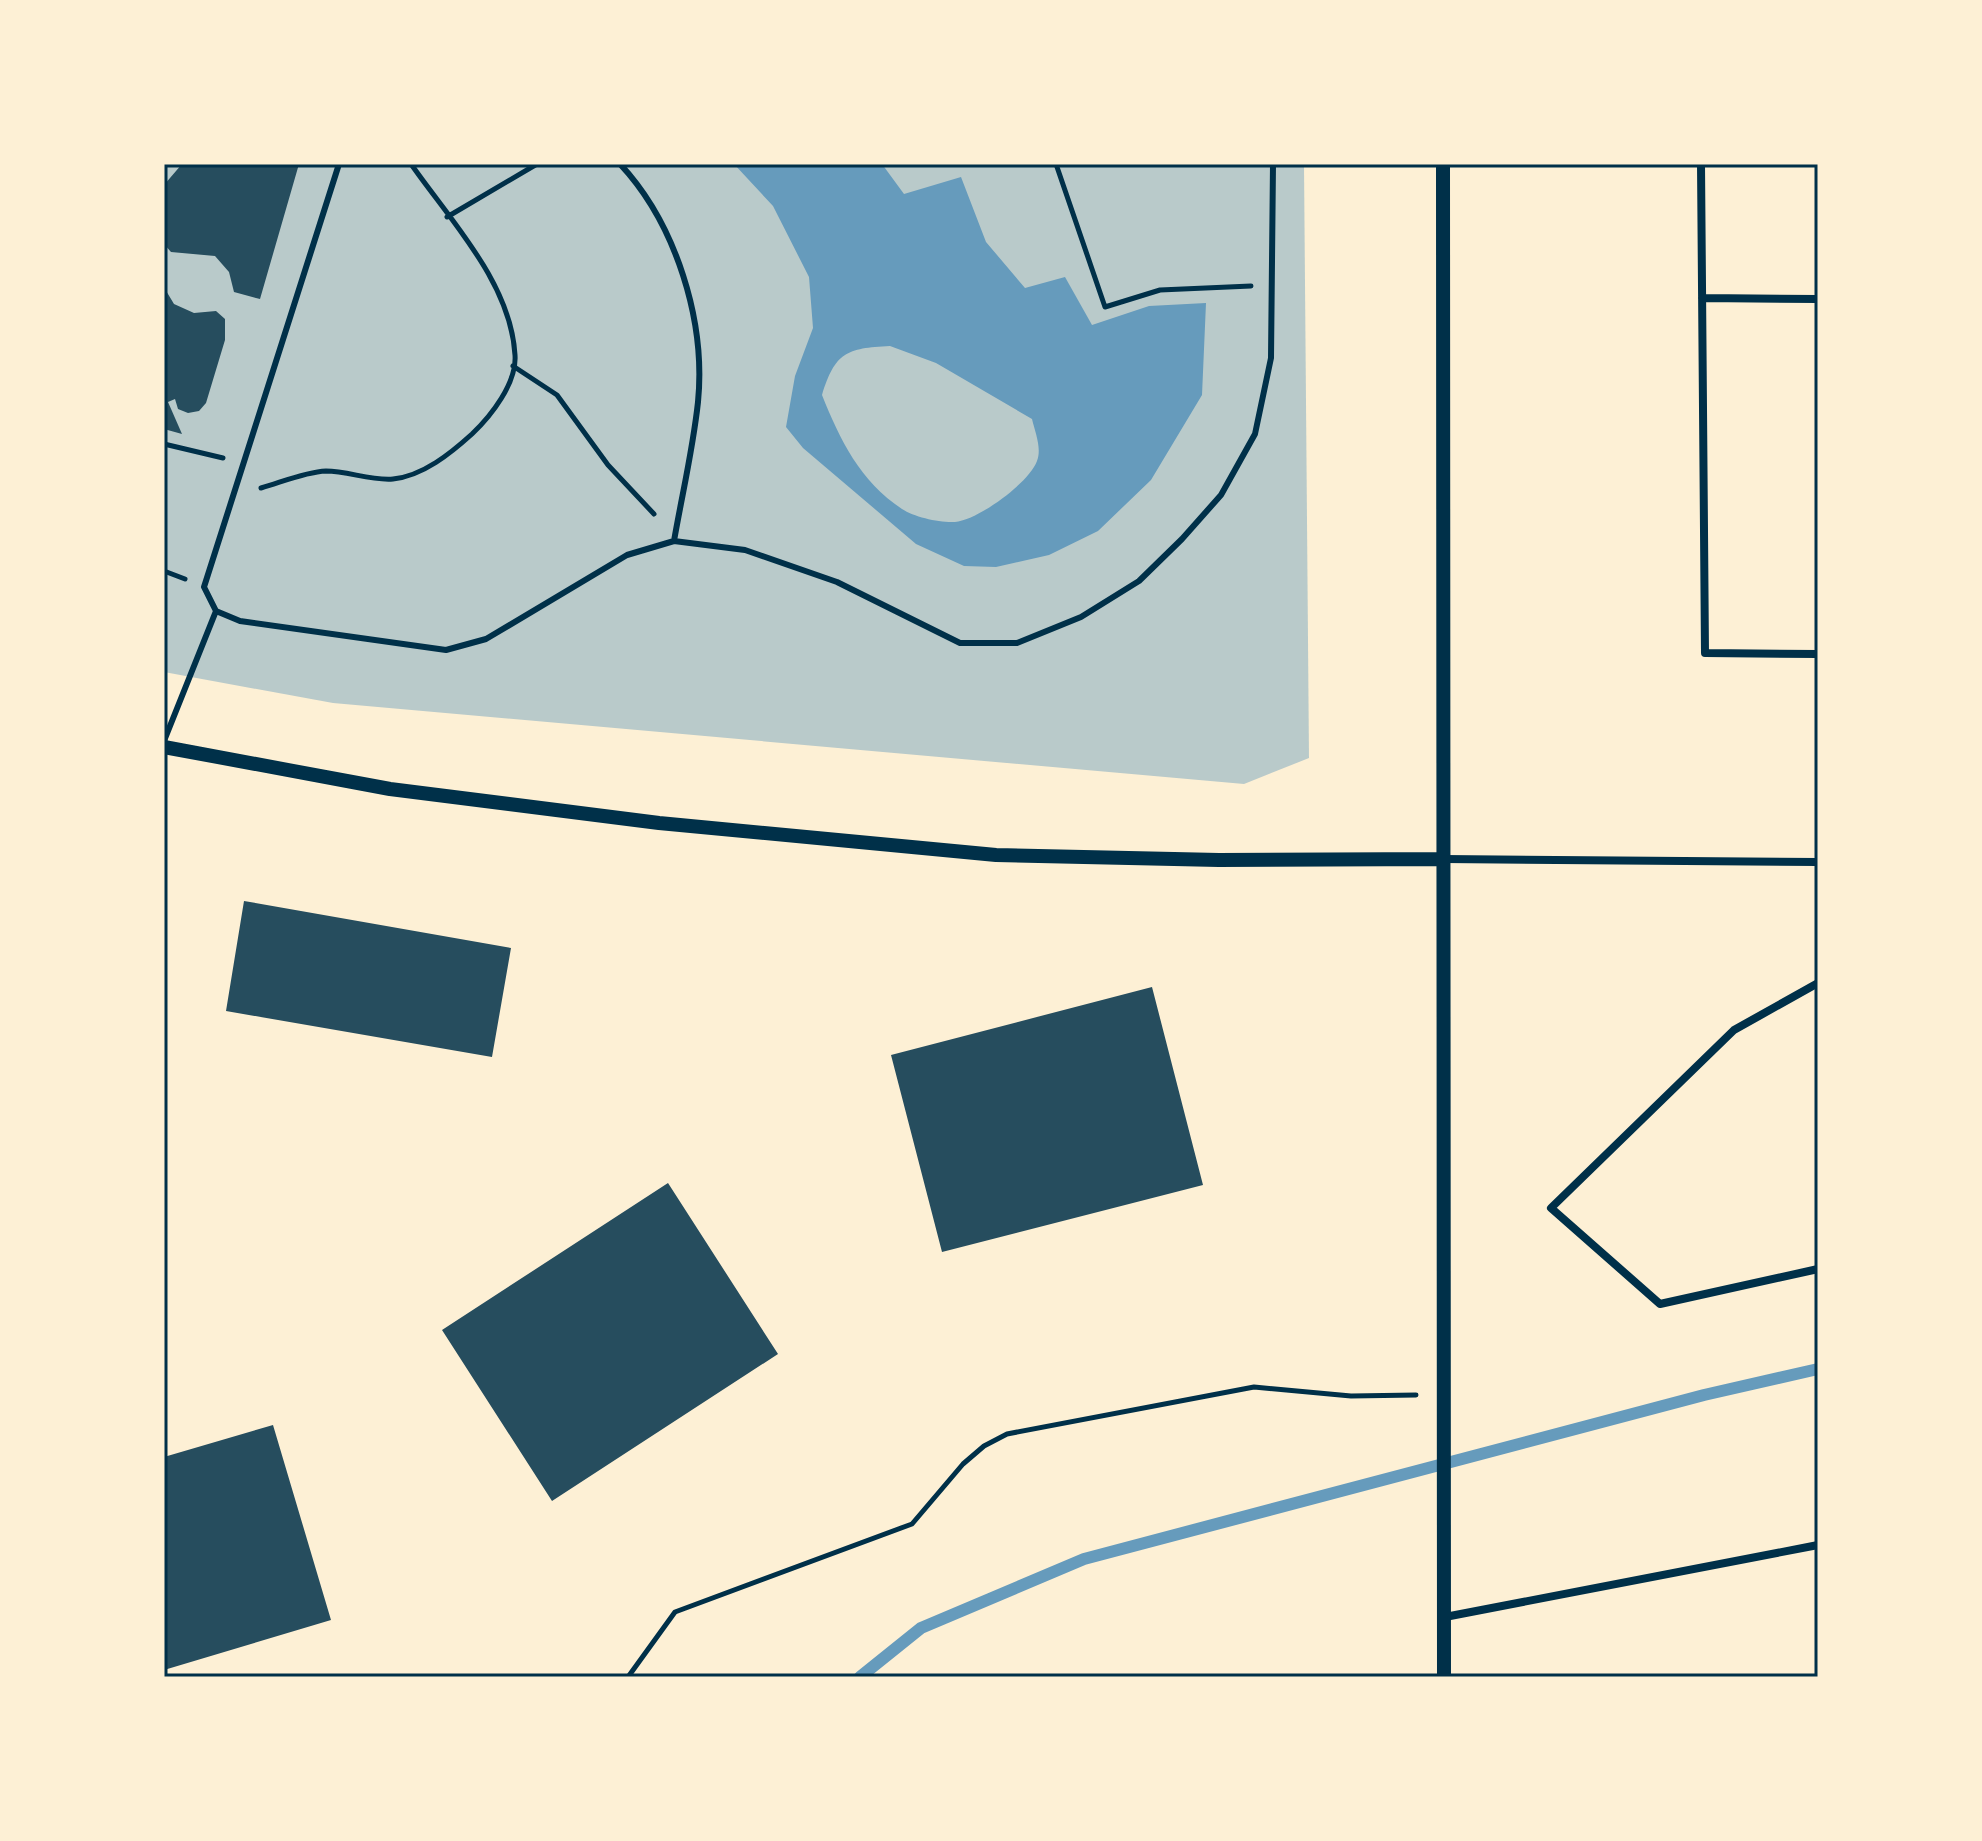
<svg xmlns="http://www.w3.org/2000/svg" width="1982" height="1841" font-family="Karla,sans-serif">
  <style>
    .green { fill: #b9caca }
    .water { fill: #669bbc; fill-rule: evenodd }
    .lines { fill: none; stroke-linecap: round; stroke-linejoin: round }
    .stream { stroke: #669bbc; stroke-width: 12 }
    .building { fill: #264d5e }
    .path { stroke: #003049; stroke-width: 5 }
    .service { stroke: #003049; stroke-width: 6 }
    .minor { stroke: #003049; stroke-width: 8 }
    .tertiary { stroke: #003049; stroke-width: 14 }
    .neatline { fill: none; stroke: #003049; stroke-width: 3 }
  </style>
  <rect width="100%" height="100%" fill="#fdf0d5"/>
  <!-- green -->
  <path class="green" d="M164,164H1304L1309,758L1244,784L333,703L164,672Z"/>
  <!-- water -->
  <path class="water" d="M734,164H882L904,194L961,177L986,242L1025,288L1065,277L1092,325L1149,306L1206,303L1202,395L1151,480L1098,531L1049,555L996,567L964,566L916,544L803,448L786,427L795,376L813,328L809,277L773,206ZM890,346L936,363L1032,419C1035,432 1042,448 1037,461C1029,483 978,520 955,522C940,523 914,517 902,509C860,481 840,440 822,395C835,353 846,348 890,346Z"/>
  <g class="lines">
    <!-- stream -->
    <path class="stream" d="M860,1677L921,1628L1084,1559L1704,1395L1818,1369"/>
  </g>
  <!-- building -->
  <path class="building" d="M182,164H299L260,299L234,292L229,272L215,256L171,252L164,244V185Z
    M165,289L174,304L194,313L216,311L225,319V340L206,403L199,411L188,413L178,409L175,399L168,402L182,434L164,429Z
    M244,901L511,948L492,1057L226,1011Z
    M1152,987L1203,1185L942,1252L891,1055Z
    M668,1183L778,1354L552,1501L442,1330Z
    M273,1425L331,1620L164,1670V1457Z"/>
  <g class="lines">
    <!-- path -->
    <path class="path" d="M1056,164L1105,307L1160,290L1251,286
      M447,217L537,164
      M513,366L557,395L608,465L654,514
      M164,444L223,458
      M261,488C282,482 305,472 326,471C348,471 371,481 393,479C423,476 451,453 472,434C491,416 517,383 515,355C511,283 450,220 411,164
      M164,571L185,579
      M628,1677L675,1612L912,1524L963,1464L984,1446L1007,1434L1254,1387L1351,1396L1416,1395"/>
    <!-- service -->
    <path class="service" d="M339,164L204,587L216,611L240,621L446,650L486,639L627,555L674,541L745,550L837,582L960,643H1017L1081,617L1139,581L1182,539L1221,495L1255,434L1271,358L1273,164
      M620,164C676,224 706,321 698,402C693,449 682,495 674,541
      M164,741L216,611"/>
    <!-- minor -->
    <path class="minor" d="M1701,164L1705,653L1818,654
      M1702,298L1818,299
      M1444,859L1818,862
      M1818,983L1734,1030L1551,1208L1660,1304L1818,1269
      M1445,1617L1818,1545"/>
    <!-- tertiary -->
    <path class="tertiary" d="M1443,164L1444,1677
      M164,747L390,789L659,823L996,855L1219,860L1444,859"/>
  </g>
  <!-- border -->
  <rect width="1982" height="1841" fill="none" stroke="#fdf0d5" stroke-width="332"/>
  <rect x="166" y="166" width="1650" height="1509" class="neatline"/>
</svg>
